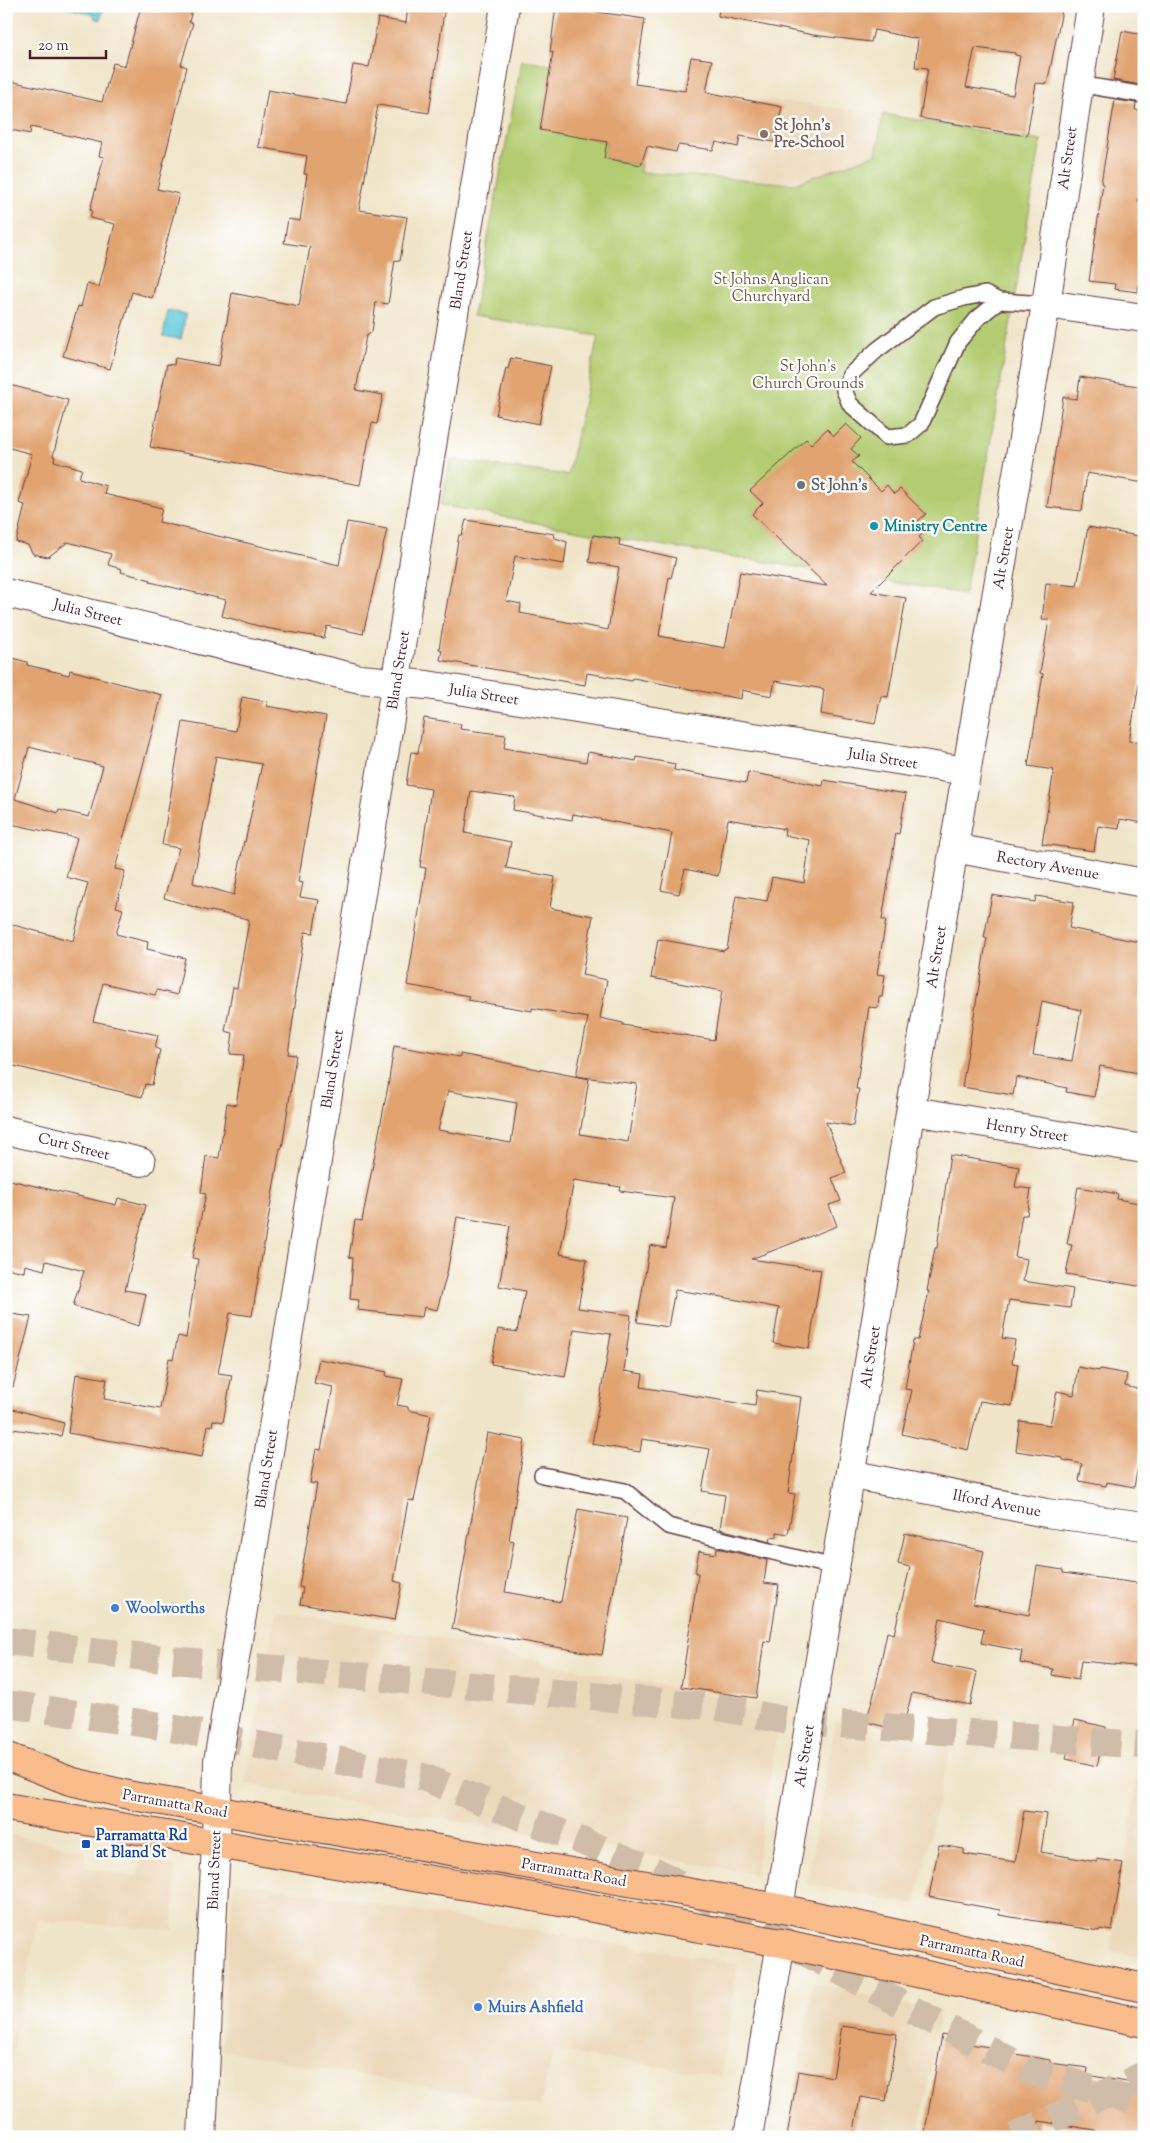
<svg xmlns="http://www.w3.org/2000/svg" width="1150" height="2143" font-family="'Sorts Mill Goudy',serif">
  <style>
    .built { fill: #ecd8ba }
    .green { fill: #b3cc71; stroke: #7e764e }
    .water { fill: #5fc9da; stroke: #547482 }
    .building { fill: #e1a36f; fill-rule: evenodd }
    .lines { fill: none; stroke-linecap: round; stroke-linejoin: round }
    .motorway-tunnel { stroke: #cfbda9; stroke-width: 28; stroke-dasharray: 28 14; stroke-linecap: butt }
    .service-casing { stroke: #633d43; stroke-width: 18 }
    .minor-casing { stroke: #633d43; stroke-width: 30 }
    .tertiary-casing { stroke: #633d43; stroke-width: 30 }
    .primary-casing { stroke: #633d43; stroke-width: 30 }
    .service { stroke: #fff; stroke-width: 15 }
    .minor { stroke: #fff; stroke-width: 28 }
    .tertiary { stroke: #fff; stroke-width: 28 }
    .primary { stroke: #fabc8b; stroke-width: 28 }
    .education-dot { fill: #8d6e63; stroke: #fff; stroke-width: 2 }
    .worship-dot { fill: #6b7280; stroke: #fff; stroke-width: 2 }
    .culture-dot { fill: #0f9aa8; stroke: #fff; stroke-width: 2 }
    .shop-dot { fill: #3f7fe0; stroke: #fff; stroke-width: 2 }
    .transit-dot { fill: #1a4fb4; stroke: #fff; stroke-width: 2 }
    .labels { text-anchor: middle; stroke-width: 4.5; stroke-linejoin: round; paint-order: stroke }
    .education-label { font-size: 15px; font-weight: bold; fill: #785e54; stroke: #fff; text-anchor: start }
    .street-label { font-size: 15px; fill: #4a1f2b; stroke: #fff }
    .park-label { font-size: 15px; fill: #6a5340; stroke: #fff }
    .worship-label { font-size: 15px; font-weight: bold; fill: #5b616d; stroke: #fff; text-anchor: start }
    .culture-label { font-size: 15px; font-weight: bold; fill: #0d838f; stroke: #fff; text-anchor: start }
    .shop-label { font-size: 15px; font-weight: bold; fill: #366cbe; stroke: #fff; text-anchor: start }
    .transit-label { font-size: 15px; font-weight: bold; fill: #164399; stroke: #fff; text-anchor: start }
  </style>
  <rect width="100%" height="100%" fill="#fff"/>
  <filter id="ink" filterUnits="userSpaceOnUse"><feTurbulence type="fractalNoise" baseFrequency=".02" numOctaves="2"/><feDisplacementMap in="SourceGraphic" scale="10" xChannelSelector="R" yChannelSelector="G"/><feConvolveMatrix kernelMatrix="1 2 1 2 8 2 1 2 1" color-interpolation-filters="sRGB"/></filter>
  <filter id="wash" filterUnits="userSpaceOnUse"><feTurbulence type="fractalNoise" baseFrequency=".0096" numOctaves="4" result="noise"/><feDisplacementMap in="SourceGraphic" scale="20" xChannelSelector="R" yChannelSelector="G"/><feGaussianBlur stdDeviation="1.12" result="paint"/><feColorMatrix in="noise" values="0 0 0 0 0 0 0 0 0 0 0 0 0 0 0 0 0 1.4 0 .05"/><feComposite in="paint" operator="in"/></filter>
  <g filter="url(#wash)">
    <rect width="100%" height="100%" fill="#f0e5c9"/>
    <!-- built -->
    <path class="built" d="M659,88L824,106L883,114L876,154L794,184L639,172Z
      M276,1611L439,1638L554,1665L781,1707L755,1874L245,1784Z
      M835,1722L951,1744L915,1905L807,1884Z
      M1144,1741V1958L1111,1951Z
      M6,1834L86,1851L84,1867L138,1877L141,1860L176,1866L173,1930L38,1920L6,2085Z
      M234,1881L738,1964L721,2076L553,2051L540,2107L221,2050Z
      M813,1983L940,2012L919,2137H787Z"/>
    <!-- green -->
    <path class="green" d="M522,60L558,65L545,100L541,129L607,142L604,158L641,165L639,172L794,184L876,154L883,114L1041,141L965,594L622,539L441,505L450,460L568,475L598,336L473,316Z"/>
    <!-- water -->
    <path class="water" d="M61,6H104L100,20L94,18L95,15Z
      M168,311L186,314L181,339L163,336Z"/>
    <g id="blocks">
      <!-- building -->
      <path class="building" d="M141,6H193L189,22L193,23L181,65L187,67L157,189L179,194L152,298L132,292L110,369L63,356L78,306L81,307L87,284L99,287L115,224L90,218L92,210H90L104,157L99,156L102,143L31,127L30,134L6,129V80L102,102L113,63L125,66Z
        M408,6H445L429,113L378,105L359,210L407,217L400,261L395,260L388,304L376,302L372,332L366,336L356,390L383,395L377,424L372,423L360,485L150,447L167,364L174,365L175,358L219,366L232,293L299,306L310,247L284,243L288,219L300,221L307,174H304L307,156L258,147L268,90L346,104L353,65L369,67L378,18L406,23Z
        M556,6L645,19L635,84L685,91L691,57L712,60L706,92L782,107L774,142L740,136L738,147L716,142L713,150L678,145L676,152L647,146L641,165L604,158L607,142L540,130L553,52H550Z
        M719,6H1063L1047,84L1036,83L1027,136L920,118L928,68L915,67L918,39L874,30L871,42L813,35L718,16ZM975,48L1015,53V55L1020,56L1013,95L966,87Z
        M1122,31L1144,35V63L1140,85L1113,80Z
        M1115,100L1136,103L1135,110L1144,111V165L1138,201L1144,202V251L1138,292L1114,289L1115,284L1089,281L1103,184L1101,183Z
        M511,358L551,366L539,424L496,415L506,368L508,369Z
        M1080,377L1144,387V483L1087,473L1082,511L1047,507L1063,397L1077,399Z
        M6,384L68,400L53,456L55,457L54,461L82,469L79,478L106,486L104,494L162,508L159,522L339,565L347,522L387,529L363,634L327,626L324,638L266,628L222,616L226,600L150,582L151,580L121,572L122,569L108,565L111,554L68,542L48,557L33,554L28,545L16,542L25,505L19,503L32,454L6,447Z
        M846,424L861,438L851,449L859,456L852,462L881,491L887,485L894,494L900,489L926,514L918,521L927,530L919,537L922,541L871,592L906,598L888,697L881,696L875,724L821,714L824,689L775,681L772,696L742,690L741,699L633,678L632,681L587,673L585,685L440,660L442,650L439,649L459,535H462L466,520L554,534L555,538L567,542L564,564L515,556L506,601L521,604L520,613L608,630L619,567L589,562L593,535L620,539L619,545L676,558L671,578L669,577L659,636L725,648L740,572L827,586L752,514L763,503L750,491L806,439L811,444L827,429L834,436Z
        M1088,527L1144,537V656L1129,741L1144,743V776L1141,794H1144V823L1120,819L1119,829L1098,826L1094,851L1042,844L1054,770L1028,766L1043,674L1040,673L1049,620H1042L1046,583L1077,586Z
        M6,656L27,662V665L69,675L70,670L162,695L115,869L125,871L116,907L123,909L116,934L148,942L147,949L185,958L177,995L157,990L155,995L103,983L93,1021L158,1035L155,1048L160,1050L152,1085L145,1084L142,1097L6,1064V923L73,941L88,883L66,877L77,838L6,823ZM29,747L103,766L89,817L59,810L58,813L15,799Z
        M242,697L268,702L266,706L326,716L298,882L303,883L300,897L319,900L313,933L305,932L294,998L296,999L288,1054L296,1055L282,1148H280L252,1316L230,1313L218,1373L232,1375L223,1422L213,1420L212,1426L208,1425L202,1457L68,1433L76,1374L107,1379L104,1399L160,1409L169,1358L173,1359L178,1336L186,1338L198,1259L192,1258L206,1194L201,1193L206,1156L219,1158L227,1103L236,1105L244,1055L230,1054L233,1033L225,1031L233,987L237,988L249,921L248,919L211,911V912L164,898L179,848L162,845L183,722L236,731ZM216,756L262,764L245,842L244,841L234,895L193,883Z
        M424,718L461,724L460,729L506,735L504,748L586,762L588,752L636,761L637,757L675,764L674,770L746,783L748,772L823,786L824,780L906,794L899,834L896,833L882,920H886L877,974L885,975L882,997H879L878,1008L869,1007L856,1089H859L853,1126L826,1122L846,1173L832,1178L841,1201L829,1205L837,1226L751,1259L821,1270L809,1349L773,1343L779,1308L722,1297L675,1290L668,1327L637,1322L650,1245L666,1248L674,1198L620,1191L621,1187L574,1180L560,1254L587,1259L578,1308L631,1315L624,1371L643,1374L641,1387L755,1406L757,1390L801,1397L788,1493L795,1494L788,1534L777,1532V1538L771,1537L770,1542L720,1529L725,1495L702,1491L710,1449L642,1439L640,1452L592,1444L611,1334L574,1329L565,1377L491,1364L498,1329L517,1332L525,1291L499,1286L510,1226L457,1217L447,1273L437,1310L424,1307L422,1317L357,1310L359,1300L350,1299L353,1258L349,1257L355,1220L362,1221L388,1086L394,1046L460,1057V1054L589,1079L580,1134L628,1142L637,1084L576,1076L588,1018L532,1008V1011L468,1000L469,996L407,985L426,868L420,867L431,789L406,785L411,752L418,753ZM471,791L515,797L513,810L572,820L573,814L672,833L661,890L679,894L685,869L718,876L728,819L785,829L784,835L810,840L804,883L772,877L767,901L736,896L727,949H725L724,951L658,939L651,978L722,991L714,1040L623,1025V1023L600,1018L607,980L582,975L593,916L550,908L555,877L506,868L511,842L465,833ZM448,1091L517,1103L511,1143L438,1130Z
        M992,895L1035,902L1036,896L1074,902L1069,928L1144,943V978L1139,1007L1144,1008V1074L1100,1066L1094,1097L1066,1092L1067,1088L1016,1077L1013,1095L962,1087L987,938H984ZM1042,1001L1081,1010L1072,1061L1033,1055Z
        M950,1155L1019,1167L1015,1187L1031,1189L1027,1215H1022L1015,1257L1027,1259L1023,1281L1073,1289L1070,1308L1009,1300L1002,1338L1015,1340L1012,1363L1018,1364L1012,1406L980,1401L968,1450L902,1434L912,1390L905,1389L913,1340H918L929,1291H927L935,1248H937Z
        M10,1180L116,1205L118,1198L146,1205L125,1290L146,1294L139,1326L73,1306L84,1271L46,1261L44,1270L25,1265L24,1272L6,1268V1193Z
        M1078,1187L1118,1194L1117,1199L1144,1204V1287L1066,1274L1072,1245L1067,1244Z
        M6,1313L31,1317L13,1387L6,1386Z
        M319,1359L387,1372L386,1376L403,1379L397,1405L408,1407V1410L431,1415L414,1501L408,1500L394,1581L402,1583L395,1620L300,1604L303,1588L299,1587L317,1484L310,1483L316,1449L321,1450L333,1387L314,1383Z
        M1078,1367L1099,1371L1100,1369L1127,1374L1125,1386L1141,1390L1139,1400L1144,1401V1435L1134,1487L1107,1482L1106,1486L1079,1481L1082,1464L1063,1460V1458L1016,1451L1020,1421L1050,1425L1057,1391L1074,1395Z
        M6,1407L64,1423L61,1436L6,1428Z
        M487,1433L525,1440L509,1540L514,1541L505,1592L561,1602L578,1509L627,1518L602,1655L452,1629Z
        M905,1533L984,1551L973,1604L1029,1615L1037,1566L1063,1570V1573L1144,1584V1667L1081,1661L1078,1680L1052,1675L1053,1669L1020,1663L1022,1651L981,1643L984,1629L940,1618L931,1663L977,1672L970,1705L912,1693L902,1731L866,1722L875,1690L887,1632L894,1634L910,1567L898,1564Z
        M717,1548L767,1560L764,1583L779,1585L770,1642L764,1641L756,1698L681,1687L698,1573H695L699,1551L716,1554Z
        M1075,1720L1106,1727L1097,1766L1066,1759Z
        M1024,1811L1047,1814L1041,1852L1097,1862V1859L1123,1863L1112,1931L1100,1929L1099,1931L999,1915L1000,1910L929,1897L939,1845L964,1849V1854L1015,1862Z
        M842,2026L897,2034L886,2101L860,2097L853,2137H787L798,2071L833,2077Z
        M942,2035L970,2041L969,2044L1010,2050V2053L1050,2060V2063L1088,2068L1087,2075L1144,2085V2137H1094L1095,2130L1039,2121L1036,2137H924Z"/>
    </g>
  </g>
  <g filter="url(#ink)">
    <use href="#blocks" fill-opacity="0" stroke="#633d43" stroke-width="1"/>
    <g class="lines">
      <!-- motorway-tunnel -->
      <path class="motorway-tunnel" d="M6,1641L172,1660L719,1707L784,1720L1144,1745
        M6,1704L161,1726L423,1777L655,1871L903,2005L1030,2071L1144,2104
        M1014,2137L1144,2075"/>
      <defs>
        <path id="service" d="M1078,84L1144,95
          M999,301L985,294L964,298L934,307L877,350L850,375L844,390L850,404L887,437L908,435L921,424L958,342L977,319L999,301L1046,304
          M542,1475L625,1491L668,1526L834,1567"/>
        <path id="minor" d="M1046,304L1144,318
          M6,593L360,679L427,685L966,771
          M954,845L970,851L1144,883
          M911,1109L925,1113L1144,1149
          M6,1130L141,1162
          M851,1471L864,1477L1046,1513L1144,1526
          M779,1908L968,762L1046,304L1091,6
          M202,2137L216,1843
          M748,2137L781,1943"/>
        <path id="tertiary" d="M216,1843L218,1761L391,712L426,482L505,6"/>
        <path id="primary" d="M6,1756L70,1781L133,1796L779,1908L1144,1988
          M6,1807L263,1852L522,1895L781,1943L1144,2023"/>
      </defs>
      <!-- service casing -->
      <use href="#service" class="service-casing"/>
      <!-- minor casing -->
      <use href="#minor" class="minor-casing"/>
      <!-- tertiary casing -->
      <use href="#tertiary" class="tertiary-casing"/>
      <!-- primary casing -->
      <use href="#primary" class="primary-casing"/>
      <!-- service -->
      <use href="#service" class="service"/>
      <!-- minor -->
      <use href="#minor" class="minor"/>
      <!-- tertiary -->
      <use href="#tertiary" class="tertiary"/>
      <!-- primary -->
      <use href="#primary" class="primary"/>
    </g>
  </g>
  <!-- markers -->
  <circle class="education-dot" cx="764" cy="134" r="5"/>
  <circle class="worship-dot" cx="801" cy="485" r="5"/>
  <circle class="culture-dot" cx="874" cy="526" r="5"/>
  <g class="shop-dot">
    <circle cx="115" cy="1608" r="5"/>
    <circle cx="478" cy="2007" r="5"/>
  </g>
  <rect class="transit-dot" x="81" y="1839" width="10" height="10" rx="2.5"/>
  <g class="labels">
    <!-- education labels -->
    <g class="education-label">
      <text x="774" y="130">St John's<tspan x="774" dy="17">Pre-School</tspan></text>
    </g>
    <!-- street labels -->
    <g class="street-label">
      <text transform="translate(1067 158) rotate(-82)" y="5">Alt Street</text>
      <text transform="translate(461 270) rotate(-81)" y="5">Bland Street</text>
      <text transform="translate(1003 558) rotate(-80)" y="5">Alt Street</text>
      <text transform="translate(88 612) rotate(14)" y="5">Julia Street</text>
      <text transform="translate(398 670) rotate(-81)" y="5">Bland Street</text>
      <text transform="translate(484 694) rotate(9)" y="5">Julia Street</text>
      <text transform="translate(883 758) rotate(9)" y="5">Julia Street</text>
      <text transform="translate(1048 865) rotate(10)" y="5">Rectory Avenue</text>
      <text transform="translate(936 957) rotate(-81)" y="5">Alt Street</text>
      <text transform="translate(332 1069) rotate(-81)" y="5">Bland Street</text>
      <text transform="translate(1027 1130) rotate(9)" y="5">Henry Street</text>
      <text transform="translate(74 1146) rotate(14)" y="5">Curt Street</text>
      <text transform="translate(870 1357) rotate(-81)" y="5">Alt Street</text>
      <text transform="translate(266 1469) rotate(-81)" y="5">Bland Street</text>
      <text transform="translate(997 1503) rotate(11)" y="5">Ilford Avenue</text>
      <text transform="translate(804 1756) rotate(-81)" y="5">Alt Street</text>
      <text transform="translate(175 1803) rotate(10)" y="5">Parramatta Road</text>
      <text transform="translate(214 1870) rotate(-88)" y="5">Bland Street</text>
      <text transform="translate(574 1872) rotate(10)" y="5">Parramatta Road</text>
      <text transform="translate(972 1951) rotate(12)" y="5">Parramatta Road</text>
    </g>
    <!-- park labels -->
    <g class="park-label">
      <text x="771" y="284">St Johns Anglican<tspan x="771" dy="17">Churchyard</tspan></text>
      <text x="808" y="371">St John's<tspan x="808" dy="17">Church Grounds</tspan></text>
    </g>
    <!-- worship labels -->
    <g class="worship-label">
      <text x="811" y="490">St John's</text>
    </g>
    <!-- culture labels -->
    <g class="culture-label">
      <text x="884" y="531">Ministry Centre</text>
    </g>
    <!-- shop labels -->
    <g class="shop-label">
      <text x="125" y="1613">Woolworths</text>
      <text x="488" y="2012">Muirs Ashfield</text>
    </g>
    <!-- transit labels -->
    <g class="transit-label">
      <text x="96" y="1840">Parramatta Rd<tspan x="96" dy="17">at Bland St</tspan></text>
    </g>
  </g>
  <!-- margin -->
  <rect width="1150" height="2143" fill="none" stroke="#fff" stroke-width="25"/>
  <!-- scale -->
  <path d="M30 50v8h76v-8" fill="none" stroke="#4a1f2b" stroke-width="2.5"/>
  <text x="38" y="50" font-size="15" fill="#4a1f2b" stroke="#ffffff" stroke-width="4" paint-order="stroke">20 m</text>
</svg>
